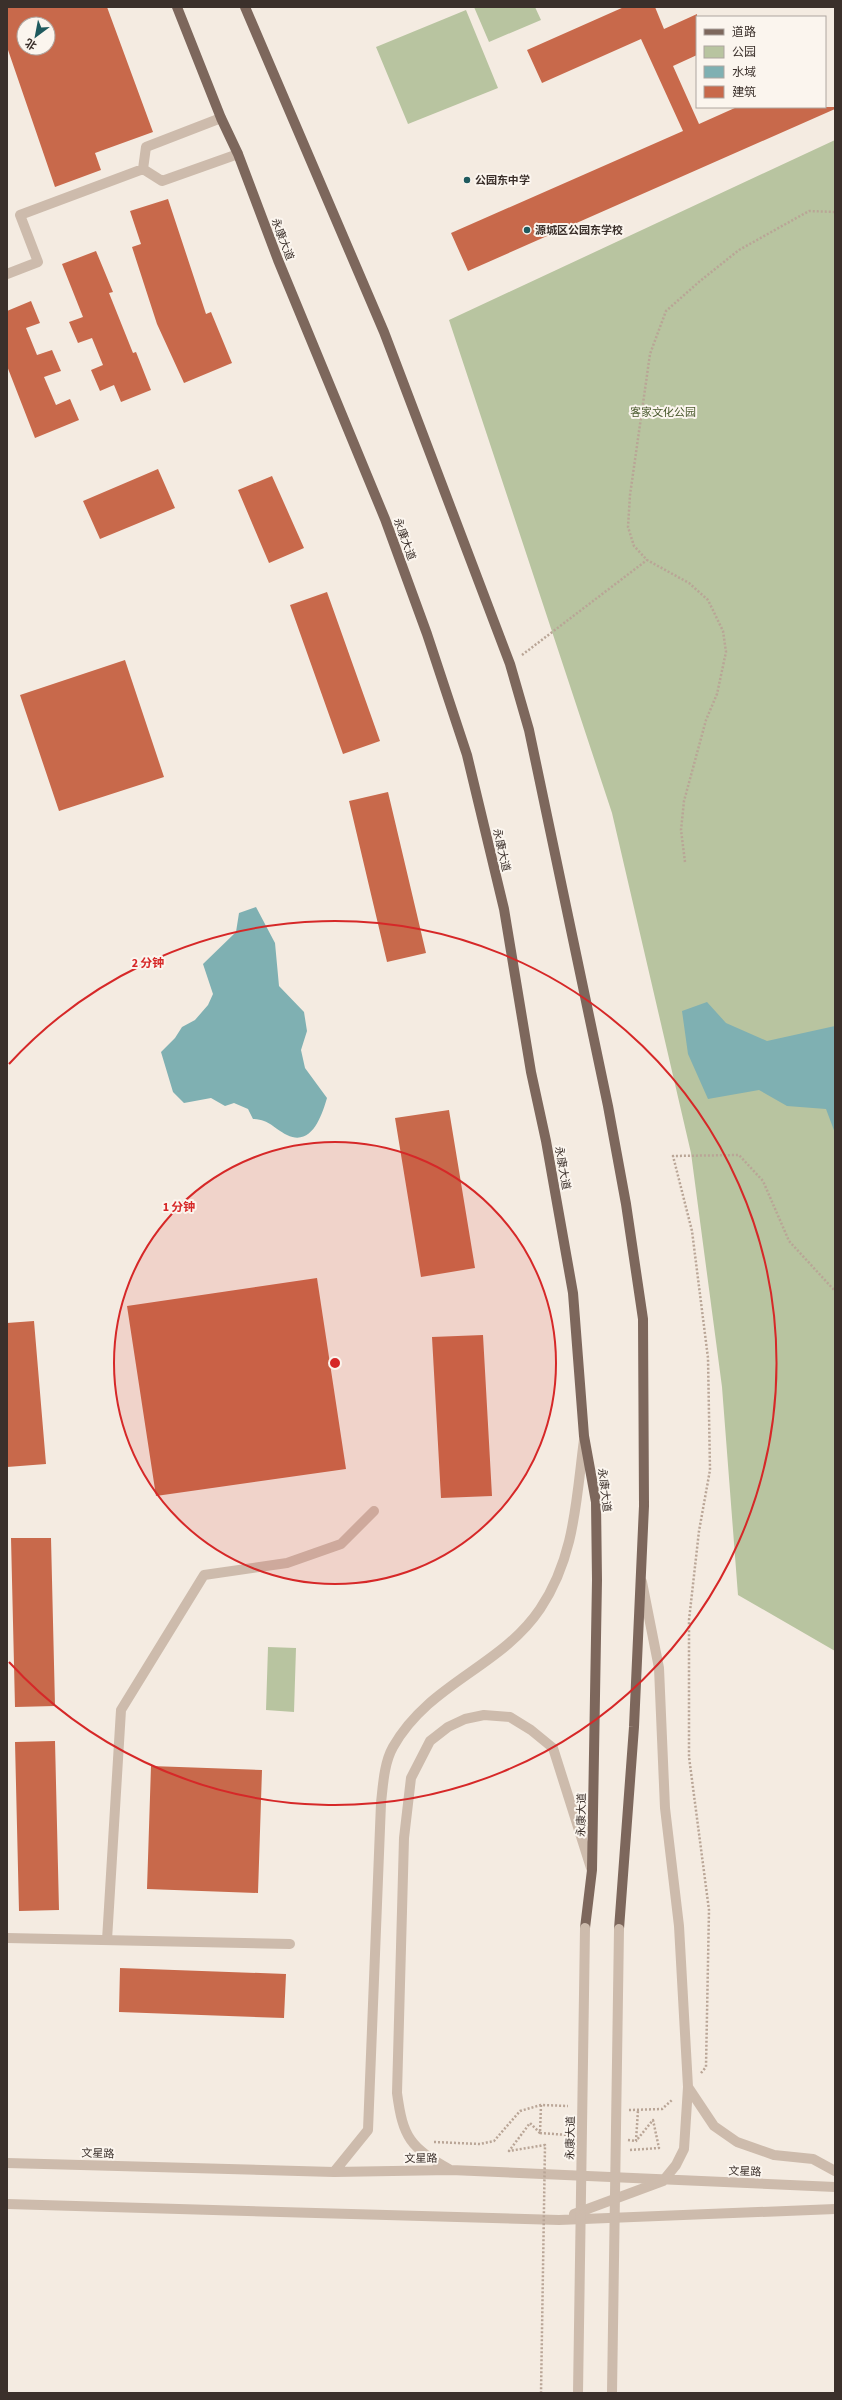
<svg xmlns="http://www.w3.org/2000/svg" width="842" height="2400" font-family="'Source Sans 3','Noto Sans SC',sans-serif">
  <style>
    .green { fill: #b8c4a0 }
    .water { fill: #7fb0b2 }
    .building { fill: #c8694b; fill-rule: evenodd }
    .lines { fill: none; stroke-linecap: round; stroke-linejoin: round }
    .path { stroke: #b9a596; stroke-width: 2.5; stroke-dasharray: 2 2; stroke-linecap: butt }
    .minor { stroke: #cdbbac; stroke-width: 10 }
    .major { stroke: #7d675c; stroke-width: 10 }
    .path-bridge { stroke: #b9a596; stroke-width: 2.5; stroke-dasharray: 2 2; stroke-linecap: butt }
    .minor-bridge { stroke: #cdbbac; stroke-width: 10 }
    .ring { fill: none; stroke: #d62828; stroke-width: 2 }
    .poi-dot { fill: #1f5a5e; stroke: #fbf5ee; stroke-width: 1.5 }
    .labels { text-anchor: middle; stroke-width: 4; stroke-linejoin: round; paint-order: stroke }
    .poi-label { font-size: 11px; font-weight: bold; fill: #3b302b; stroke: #fbf5ee; text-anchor: start }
    .street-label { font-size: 11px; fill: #3b302b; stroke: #fbf5ee }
    .park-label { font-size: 11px; fill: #4a5a2e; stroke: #fbf5ee }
    .centre { fill: #d62828; stroke: #fbf5ee; stroke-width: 2 }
    .ring-label { font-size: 12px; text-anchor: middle; font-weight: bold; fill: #d62828; stroke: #fbf5ee; stroke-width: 4; stroke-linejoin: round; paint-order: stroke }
  </style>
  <rect width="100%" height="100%" fill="#f4ebe1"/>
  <!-- green -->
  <path class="green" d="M474,7H535L541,20L489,42Z
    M466,10L498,88L408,124L376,47Z
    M835,140V1651L738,1595L722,1387L691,1153L612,813L449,320Z
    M268,1647L296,1648L294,1712L266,1710Z"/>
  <!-- water -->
  <path class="water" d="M256,907L275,943L279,986L304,1012L307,1031L301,1050L305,1068L327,1098C322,1115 312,1147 287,1135C273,1128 270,1120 253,1119L248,1109L234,1103L225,1106L211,1098L184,1103L173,1092L161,1052L175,1038L182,1027L195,1020L208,1005L213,994L203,964L236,932L239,913Z
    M707,1002L726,1023L767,1041L835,1026V1133L826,1109L787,1106L759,1090L708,1099L688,1054L682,1011Z"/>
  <!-- building -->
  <path class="building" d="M7,7H107L153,132L95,153L101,170L55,187L7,47ZM24,24H48V48H24Z
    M624,7H655L664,29L697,14V55L673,66L699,124L737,107H835V109L468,271L451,233L683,131L641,39L542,83L527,50Z
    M168,199L206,314L211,312L232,363L184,383L157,324L132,247L141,244L130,211Z
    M96,251L113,292L109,293L133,353L136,352L151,390L121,402L114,385L100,391L91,370L103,365L92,338L78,343L69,322L83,317L62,264Z
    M31,301L40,323L26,328L37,355L52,350L61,371L44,377L56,405L70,399L79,420L35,438L7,366V311Z
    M158,469L175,508L100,539L83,501Z
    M272,476L304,548L269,563L238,490Z
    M327,592L380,741L343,754L290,605Z
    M125,660L164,777L59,811L20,695Z
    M388,792L426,953L387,962L349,801Z
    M449,1110L475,1268L421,1277L395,1118Z
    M317,1278L346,1469L156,1496L127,1306Z
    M34,1321L46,1464L7,1467V1323Z
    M483,1335L492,1496L441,1498L432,1337Z
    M11,1538H51L55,1706L15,1707Z
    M55,1741L59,1910L19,1911L15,1742Z
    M151,1766L262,1770L258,1893L147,1889Z
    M120,1968L286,1974L284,2018L119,2012Z"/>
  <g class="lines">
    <!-- path -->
    <path class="path" d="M522,655L647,560
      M685,862L681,830L684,801L706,720L717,694L726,652L723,631L708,600L689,583L647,560L634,546L628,527L630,495L650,354L666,311L700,281L739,250L809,211L835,212
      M701,2073L706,2067L709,1910L689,1757V1620L699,1531L710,1470L708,1358L692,1231L673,1156L739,1155L763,1181L789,1241L835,1291
      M541,2105L540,2133L568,2135
      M629,2110L662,2109L672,2100
      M628,2140L636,2141L638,2110
      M434,2142L480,2144L494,2141L520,2111L541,2105L568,2106"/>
    <!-- minor -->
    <path class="minor" d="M143,169L162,181L238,154
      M7,274L38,262L20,215L143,169L146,147L221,118
      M642,1582L659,1668L665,1808L679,1926L688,2087L714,2126L737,2142L774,2155L813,2159L835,2171
      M7,1938L290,1944
      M107,1940L121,1710L204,1575L287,1563L341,1544L374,1511
      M7,2163L334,2172L451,2170L835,2187
      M449,2169C410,2147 403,2138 397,2093L404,1838L411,1778L430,1741L448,1727L465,1719L484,1715L510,1717L531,1730L553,1748L591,1868
      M334,2172L368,2130L381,1803C383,1785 384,1763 393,1747C429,1683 501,1667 540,1609C575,1557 576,1500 584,1440
      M7,2204L559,2220L835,2209
      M574,2214L663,2181L676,2165L684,2149L688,2087"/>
    <!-- major -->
    <path class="major" d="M177,7L221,118L238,154L278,260L385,519L427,634L467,755L504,909L531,1072L546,1141L573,1293L584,1436L596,1502L597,1580L592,1870L585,1928
      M245,7L384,332L510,664L529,730L608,1106L626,1204L643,1319L644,1506L634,1727L619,1929"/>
    <!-- path-bridge -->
    <path class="path-bridge" d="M540,2133L530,2123L509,2151L545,2145L541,2393
      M630,2150L659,2148L653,2120L636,2141"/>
    <!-- minor-bridge -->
    <path class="minor-bridge" d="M578,2393L585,1928
      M612,2393L619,1929"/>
  </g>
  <!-- distance rings -->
  <circle cx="335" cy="1363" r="221" fill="#d62828" fill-opacity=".12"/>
  <g class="ring">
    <circle cx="335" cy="1363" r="221"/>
    <path d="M9 1064A442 442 0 1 1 9 1662"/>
  </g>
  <!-- markers -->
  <g class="poi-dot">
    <circle cx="467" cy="180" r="4"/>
    <circle cx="527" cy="230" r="4"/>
  </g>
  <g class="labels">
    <!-- poi labels -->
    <g class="poi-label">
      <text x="475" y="184">公园东中学</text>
      <text x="535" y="234">源城区公园东学校</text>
    </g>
    <!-- street labels -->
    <g class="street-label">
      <text transform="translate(283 239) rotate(69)" y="4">永康大道</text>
      <text transform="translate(405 539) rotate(70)" y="4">永康大道</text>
      <text transform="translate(502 850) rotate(77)" y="4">永康大道</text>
      <text transform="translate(563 1168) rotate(80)" y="4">永康大道</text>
      <text transform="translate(605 1490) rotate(83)" y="4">永康大道</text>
      <text transform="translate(581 1815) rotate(-89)" y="4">永康大道</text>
      <text transform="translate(570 2138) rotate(-89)" y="4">永康大道</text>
      <text transform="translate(98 2153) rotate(2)" y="4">文星路</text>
      <text transform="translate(421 2158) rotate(-1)" y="4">文星路</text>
      <text transform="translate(745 2171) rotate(2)" y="4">文星路</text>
    </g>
    <!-- park labels -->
    <g class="park-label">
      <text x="663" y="416">客家文化公园</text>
    </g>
  </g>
  <circle cx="335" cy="1363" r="6" class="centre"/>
  <g class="ring-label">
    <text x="148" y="967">2 分钟</text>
    <text x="179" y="1211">1 分钟</text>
  </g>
  <!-- border -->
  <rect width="842" height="2400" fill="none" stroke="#3b302b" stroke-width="16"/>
  <!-- legend -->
  <rect x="696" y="16" width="130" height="92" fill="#fbf5ee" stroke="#aea6a0"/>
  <rect x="704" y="29" width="20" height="6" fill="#7d675c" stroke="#aea6a0"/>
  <text x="732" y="36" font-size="12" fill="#3b302b">道路</text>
  <rect x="704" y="46" width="20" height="12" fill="#b8c4a0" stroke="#aea6a0"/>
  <text x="732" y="56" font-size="12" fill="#3b302b">公园</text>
  <rect x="704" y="66" width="20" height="12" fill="#7fb0b2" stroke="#aea6a0"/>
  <text x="732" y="76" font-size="12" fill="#3b302b">水域</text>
  <rect x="704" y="86" width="20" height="12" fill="#c8694b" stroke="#aea6a0"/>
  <text x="732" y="96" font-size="12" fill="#3b302b">建筑</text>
  <!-- north arrow -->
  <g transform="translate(36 36) rotate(212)"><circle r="19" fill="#fbf5ee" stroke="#aea6a0"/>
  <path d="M0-3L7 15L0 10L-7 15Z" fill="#1f5a5e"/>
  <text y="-6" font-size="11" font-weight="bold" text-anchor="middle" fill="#3b302b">北</text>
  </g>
</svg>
